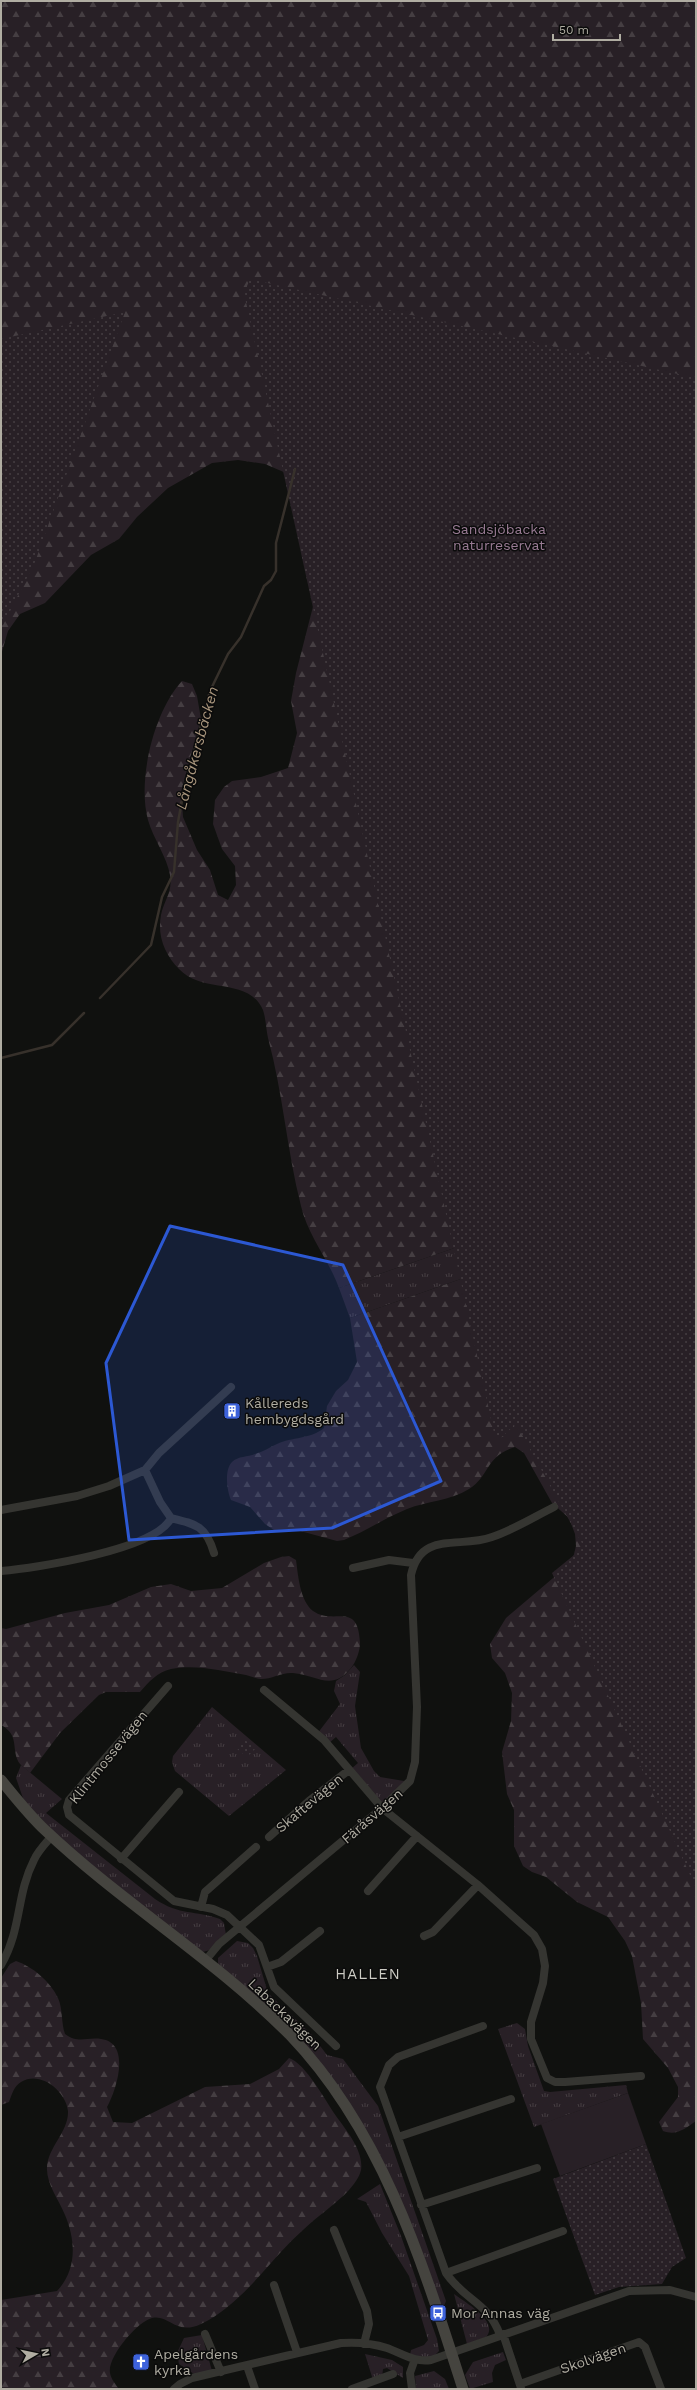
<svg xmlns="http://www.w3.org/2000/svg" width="697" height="2390" font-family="'Work Sans',sans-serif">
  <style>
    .grass { fill: url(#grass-tufts) }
    .forest { fill: url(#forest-firs) }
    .park { fill: url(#park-dots) }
    .pitch { fill: #282026 }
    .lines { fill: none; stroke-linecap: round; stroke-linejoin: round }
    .stream { stroke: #37312b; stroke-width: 2.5 }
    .street { stroke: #353531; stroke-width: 8 }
    .secondary { stroke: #45443f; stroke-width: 11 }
    .marked { fill: #2c58d3; fill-opacity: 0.2; stroke: #2c58d3; stroke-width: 3; stroke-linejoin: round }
    .labels { text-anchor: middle; stroke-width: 3; stroke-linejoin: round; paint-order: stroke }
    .park-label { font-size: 14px; fill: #997b94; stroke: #0b0b0b }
    .poi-label { font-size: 14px; fill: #b0ada2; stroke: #0b0b0b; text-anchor: start }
    .street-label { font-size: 14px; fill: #b0ada2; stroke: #0b0b0b }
    .water-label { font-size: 15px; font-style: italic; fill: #a8957c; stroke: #0b0b0b }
    .neighbourhood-label { font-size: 15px; letter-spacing: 1px; fill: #cccbc3; stroke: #0b0b0b }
  </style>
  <defs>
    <pattern id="grass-tufts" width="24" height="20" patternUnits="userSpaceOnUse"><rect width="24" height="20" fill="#282026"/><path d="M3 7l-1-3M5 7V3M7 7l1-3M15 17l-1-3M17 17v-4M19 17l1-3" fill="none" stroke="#453e42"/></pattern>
    <pattern id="forest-firs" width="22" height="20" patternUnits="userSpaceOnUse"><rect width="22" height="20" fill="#282026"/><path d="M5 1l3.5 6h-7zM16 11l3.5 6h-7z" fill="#453e42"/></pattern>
    <pattern id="park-dots" width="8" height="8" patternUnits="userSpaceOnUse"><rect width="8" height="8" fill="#282026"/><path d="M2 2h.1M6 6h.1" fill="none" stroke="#453e42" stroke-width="1.8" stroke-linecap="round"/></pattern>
  </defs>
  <rect width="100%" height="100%" fill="#10110f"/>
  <!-- grass -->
  <path class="grass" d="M645,1182L651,1212L350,1318L339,1288Z
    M354,1665L360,1672L355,1706L361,1748L374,1771L380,1777L404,1781L405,1784L389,1801L381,1803L351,1769L358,1763L336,1737L329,1743L317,1734L340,1704L334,1691L336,1681L345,1675Z
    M212,1707L286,1770L229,1816L175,1771L172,1762L173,1756Z
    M21,1765L62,1799L46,1813L155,1899C180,1916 195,1910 220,1919L224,1923L226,1935C217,1944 210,1954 196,1952L61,1839L24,1801L16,1778Z
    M237,1941L248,1943L253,1948L257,1956L268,1993L311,2034L327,2055L343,2059L378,2106L446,2301L444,2306L441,2307L343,2095L218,1967V1958Z
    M517,2023L525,2029L528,2046L544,2091L550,2092L626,2085L628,2093L534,2127L498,2029Z
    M380,2184L401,2236L437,2339L439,2351L432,2358L410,2355L411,2350L424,2345L428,2340L409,2276L382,2233L366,2202L357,2199Z
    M454,2294C464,2302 500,2321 486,2337L467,2344Z
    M202,2335L212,2371L197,2376L179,2364L177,2353L184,2338Z
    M503,2352L506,2360L495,2365L492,2373L493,2382L470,2389L465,2375L473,2362Z
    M365,2354L392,2360L403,2367V2378L387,2368L383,2369L382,2377L373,2380Z
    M434,2371L445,2379L449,2389H416L415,2376Z"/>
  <!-- forest -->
  <path class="forest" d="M1,1H696V1182H645L339,1288C329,1260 308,1236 301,1206C287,1151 283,1093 268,1038C266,1029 266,1019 263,1010C248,976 203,995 179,969C165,955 157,936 161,915C164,900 173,892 170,875C167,857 153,838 148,820C137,780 154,711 182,681L192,684L197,696L201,719L181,792L183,817L197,850L210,870L218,895L228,900L236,885L235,866L222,849L213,824L215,800L224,787L232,781L261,777L288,768L297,733L291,701L296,673L318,587L286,473L265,464L238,460L212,463L168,488L137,517L119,539L91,555L45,603L20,614L8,631L1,655Z
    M651,1212L696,1214V2121C684,2129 677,2136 663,2131L659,2122L678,2097V2087L668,2068L643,2039L641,2003L632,1956L625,1941L608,1917L577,1902L546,1877L532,1872L523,1866L514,1846V1810L507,1794L502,1752L511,1721L512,1693L505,1673L492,1658L490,1644L506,1618L559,1573L573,1558L576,1546L575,1534L569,1518L552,1503L524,1453L515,1447C485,1456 490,1476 469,1489C450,1501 427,1501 407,1509C385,1518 366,1531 344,1540L337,1541L293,1529L274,1530L265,1524L250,1507L231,1500C227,1491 224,1470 232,1462C238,1456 248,1457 255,1454C263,1452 270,1447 277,1444C292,1437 311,1439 324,1428L327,1406L336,1391L348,1380L357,1362L350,1318Z
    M289,1556L296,1560C298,1575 300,1601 313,1611C334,1626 358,1600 360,1643C360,1651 356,1662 351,1668C332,1692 317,1675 293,1673C282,1672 272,1679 261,1679C256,1679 251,1676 246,1675C222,1671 196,1664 171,1669C157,1672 149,1682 140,1692H106L99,1695L60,1733L30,1773C27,1770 23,1767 20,1764C10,1750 21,1736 1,1725V1628L6,1629L65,1613L109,1605L151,1587L171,1584L191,1591L222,1588L264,1563L281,1557Z
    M16,1961C33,1967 50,1981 58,1998C63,2009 61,2023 65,2034C78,2044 87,2037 101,2039C132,2043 116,2091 107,2107L113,2122L132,2123L205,2087L250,2084L279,2069L289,2058C306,2064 325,2100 336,2116C346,2130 364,2151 361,2170C359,2178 354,2184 349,2190C335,2205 317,2216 303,2230C269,2260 243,2304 201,2324C176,2336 169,2314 152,2318C138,2321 107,2357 110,2373C111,2379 116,2385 119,2389H1V2300L57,2291C77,2270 76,2241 65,2215C59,2200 46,2184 47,2167C48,2147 69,2131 68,2111C66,2091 40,2070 21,2082C14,2086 12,2094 9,2102L1,2105V1978L10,1964Z"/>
  <!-- park -->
  <path class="park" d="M250,279L696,378V1888L552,1573L584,1547L516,1424L496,1442L244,293Z
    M125,312L35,562L1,629V339Z
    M244,1739L255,1749L247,1757L236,1748Z
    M646,2144L686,2258L672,2267L662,2284L619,2287L595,2295L553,2179Z"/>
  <!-- pitch -->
  <path class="pitch" d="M628,2093L646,2144L560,2176L541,2124Z"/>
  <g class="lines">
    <!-- stream -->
    <path class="stream" d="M100,998L151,945L162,897L174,872L178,822L184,790L210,691L228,654L241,637L264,586L271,580L276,571V543L295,469
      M1,1058L52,1045L84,1013"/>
    <!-- street -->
    <path class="street" d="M145,1470L160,1502L171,1518C196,1524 206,1526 214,1553
      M1,1510L77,1496L109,1486L145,1470L159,1453L231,1387
      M353,1568L389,1560L413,1563
      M1,1571C35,1568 156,1550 171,1518
      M168,1686L69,1800L67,1807L69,1815L174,1901L213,1909L227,1915L259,1945L274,1987L336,2046
      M264,1690L324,1740L382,1808L478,1885L534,1935L542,1949L545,1966L543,1983L531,2022V2039L547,2078L555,2082H565L641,2076
      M269,1837L309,1801L349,1770
      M121,1859L179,1792
      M368,1891L417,1836
      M201,1907L205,1892L256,1847
      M424,1936L433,1932L478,1885
      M205,1961L219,1944L382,1808L410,1781L415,1762L417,1707L411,1575C421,1530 460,1549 492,1537C513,1530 534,1517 554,1507
      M1,1965C22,1929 16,1895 34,1860C38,1851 45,1844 52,1836
      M267,1967L281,1962L320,1931
      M483,2026L398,2057L389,2065L380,2087L446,2273C464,2300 489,2303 500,2335
      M398,2137L511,2099
      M421,2205L537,2168
      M334,2230L367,2311L369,2324L364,2344
      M446,2273L563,2231
      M274,2285L297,2352
      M205,2334L221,2372
      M503,2334L521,2388
      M247,2366L255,2389
      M520,2384L639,2342L645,2347L661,2389
      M174,2389L180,2384L192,2378L341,2343C356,2342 372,2343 387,2348C401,2353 415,2363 431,2360L629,2291L670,2290L696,2297
      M352,2389L393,2374
      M412,2389L410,2373L415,2359"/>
    <!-- secondary -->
    <path class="secondary" d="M1,1780C15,1797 29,1815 45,1830C122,1903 215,1959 290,2035C383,2132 423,2264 463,2389"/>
  </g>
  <!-- marked area -->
  <path class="marked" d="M170,1226L343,1265L441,1481L332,1528L129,1540L106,1363Z"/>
  <!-- icons -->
  <defs>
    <symbol id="building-square" viewBox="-11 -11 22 22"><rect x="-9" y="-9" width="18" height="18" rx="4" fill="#3d62db" stroke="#0b0b0b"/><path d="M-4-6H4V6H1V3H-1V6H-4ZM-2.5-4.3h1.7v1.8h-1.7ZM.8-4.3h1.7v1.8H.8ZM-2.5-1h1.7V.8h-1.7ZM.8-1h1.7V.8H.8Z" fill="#fff"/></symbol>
    <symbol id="bus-square" viewBox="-11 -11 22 22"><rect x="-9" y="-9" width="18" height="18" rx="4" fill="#3d62db" stroke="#0b0b0b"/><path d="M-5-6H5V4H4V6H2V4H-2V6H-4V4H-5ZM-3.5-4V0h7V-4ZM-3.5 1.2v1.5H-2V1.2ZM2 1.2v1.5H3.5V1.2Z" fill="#fff"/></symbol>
    <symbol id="church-square" viewBox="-11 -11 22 22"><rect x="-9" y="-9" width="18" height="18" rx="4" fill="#3d62db" stroke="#0b0b0b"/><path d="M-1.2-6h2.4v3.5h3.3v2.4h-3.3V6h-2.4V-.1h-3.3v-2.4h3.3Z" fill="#fff"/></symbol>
  </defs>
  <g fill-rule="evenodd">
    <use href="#building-square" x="222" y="1401" width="20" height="20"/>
    <use href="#bus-square" x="428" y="2303" width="20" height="20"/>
    <use href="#church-square" x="131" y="2352" width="20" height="20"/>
  </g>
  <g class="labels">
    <!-- park labels -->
    <g class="park-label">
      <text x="499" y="534">Sandsjöbacka<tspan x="499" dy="16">naturreservat</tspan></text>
    </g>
    <!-- poi labels -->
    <g class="poi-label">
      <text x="245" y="1408">Kållereds<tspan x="245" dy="16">hembygdsgård</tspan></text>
      <text x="451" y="2318">Mor Annas väg</text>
      <text x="154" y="2359">Apelgårdens<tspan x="154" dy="16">kyrka</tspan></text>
    </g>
    <!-- street labels -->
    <g class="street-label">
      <text transform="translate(108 1757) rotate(-51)" y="5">Klintmossevägen</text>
      <text transform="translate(309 1803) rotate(-40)" y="5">Skaftevägen</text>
      <text transform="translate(372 1816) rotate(-41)" y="5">Färåsvägen</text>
      <text transform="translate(285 2014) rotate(44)" y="5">Labackavägen</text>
      <text transform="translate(593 2358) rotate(-19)" y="5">Skolvägen</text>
    </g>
    <!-- water labels -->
    <g class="water-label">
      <text transform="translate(197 748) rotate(-75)" y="5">Långåkersbäcken</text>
    </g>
    <!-- neighbourhood labels -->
    <g class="neighbourhood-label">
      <text x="368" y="1979">HALLEN</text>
    </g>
  </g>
  <!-- border -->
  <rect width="697" height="2390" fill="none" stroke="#b0ada2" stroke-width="4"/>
  <!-- north arrow -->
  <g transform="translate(36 2354) rotate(81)" stroke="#0b0b0b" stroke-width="3" paint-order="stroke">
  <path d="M0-3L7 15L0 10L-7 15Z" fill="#b0ada2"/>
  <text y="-6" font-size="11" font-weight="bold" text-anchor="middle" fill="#b0ada2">N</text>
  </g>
  <!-- scale -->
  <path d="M553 34v6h67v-6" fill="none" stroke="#b0ada2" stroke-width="2"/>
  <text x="559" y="34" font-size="12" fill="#b0ada2" stroke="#0b0b0b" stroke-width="3" paint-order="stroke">50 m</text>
</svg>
